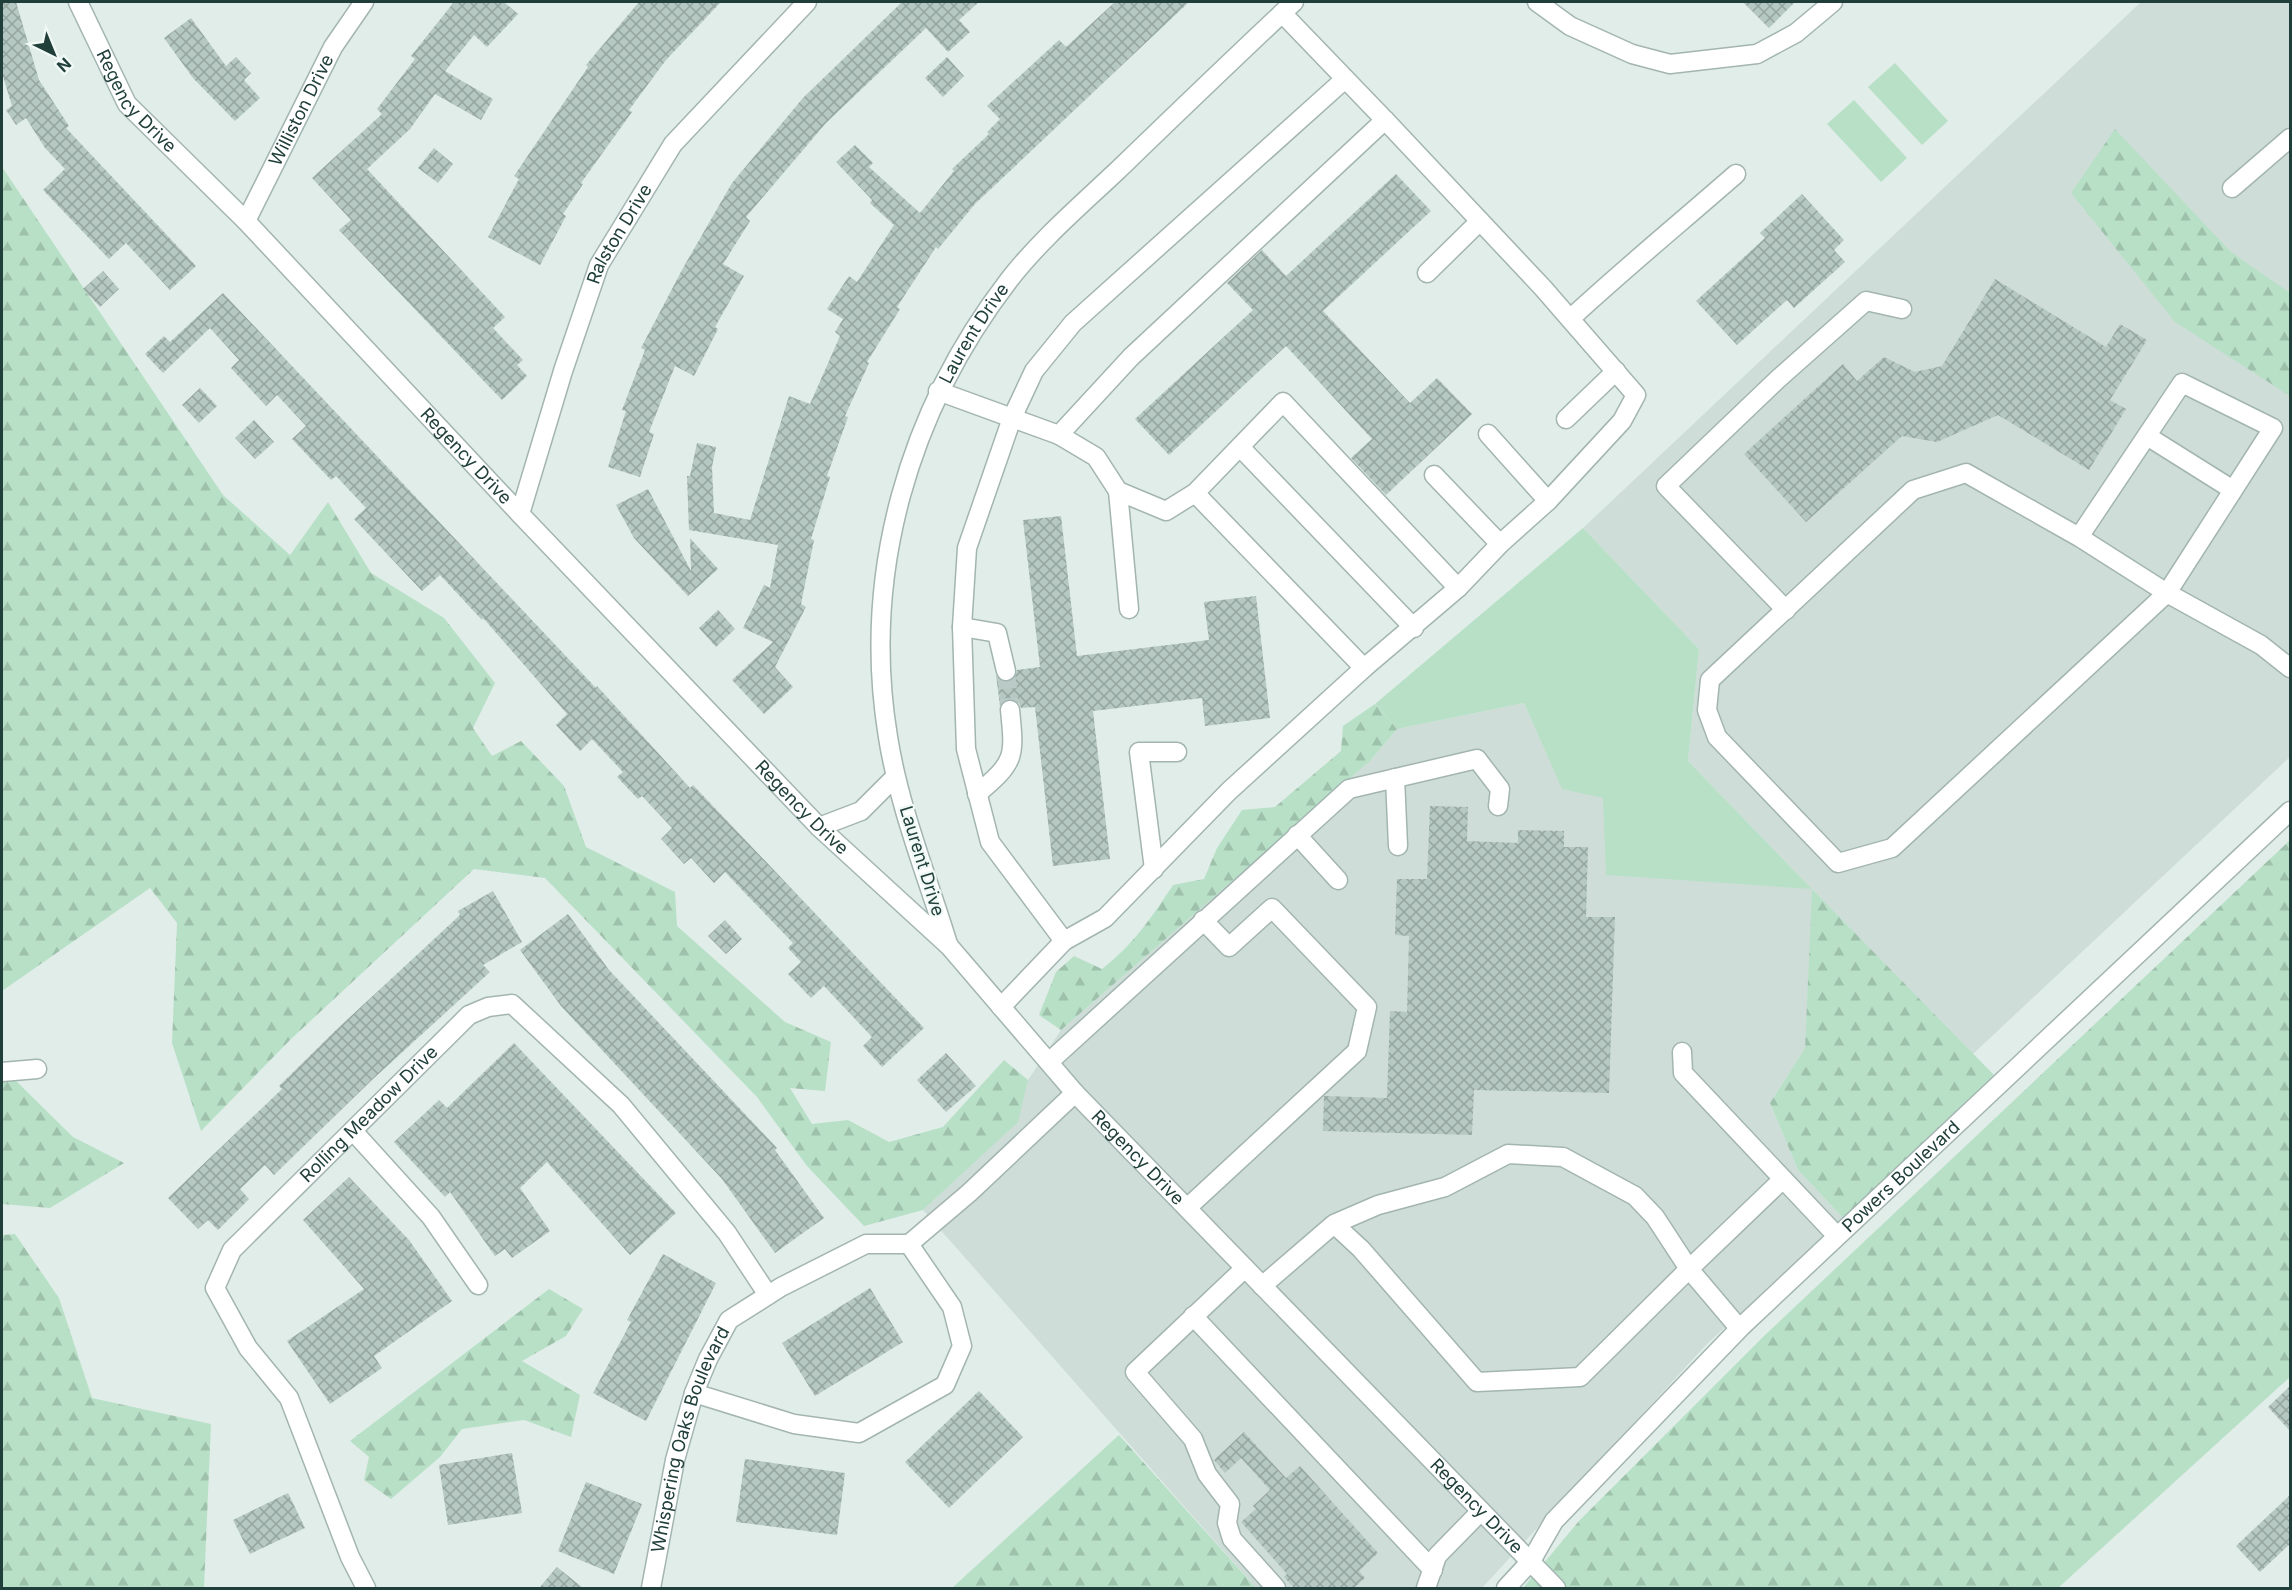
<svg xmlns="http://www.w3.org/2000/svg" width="2292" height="1590" font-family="Inter,sans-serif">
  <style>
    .built { fill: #cfddd8 }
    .green { fill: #b8e0c7 }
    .forest { fill: url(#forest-firs) }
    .building { fill: url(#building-cross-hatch) }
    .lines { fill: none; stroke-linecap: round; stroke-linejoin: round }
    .minor-tunnel { stroke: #bacac6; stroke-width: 18; stroke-dasharray: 18 9; stroke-linecap: butt }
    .minor-casing { stroke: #a3b5b1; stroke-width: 21 }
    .minor { stroke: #fff; stroke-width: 18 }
    .labels { text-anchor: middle; stroke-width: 4.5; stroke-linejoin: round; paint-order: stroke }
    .street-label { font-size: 18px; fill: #203f3a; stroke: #f1f9f6 }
  </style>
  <defs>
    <pattern id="forest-firs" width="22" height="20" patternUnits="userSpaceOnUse" patternTransform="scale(1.5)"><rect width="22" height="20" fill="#b8e0c7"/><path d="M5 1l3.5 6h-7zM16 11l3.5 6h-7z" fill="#9ec1ac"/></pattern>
    <pattern id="building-cross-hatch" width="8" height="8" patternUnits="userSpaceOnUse" patternTransform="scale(1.5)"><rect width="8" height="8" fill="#b6c8c2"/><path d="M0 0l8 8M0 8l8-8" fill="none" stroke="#94a49f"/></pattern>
  </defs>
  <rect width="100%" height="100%" fill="#e1ede9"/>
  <!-- built -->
  <path class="built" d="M2141,2H2290V757L1973,1054L1813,890L1805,1048L1770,1103L1798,1170L1843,1218L1707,1344L1482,1588H1256L923,1210L1017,1122L1028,1080L1061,1030L1371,760L1397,729L1524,703L1562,788L1603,797L1812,889L1688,761L1699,649L1583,528Z"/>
  <!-- green -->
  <path class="green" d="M1895,63L1948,121L1922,145L1868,87Z
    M1854,100L1907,158L1881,182L1827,124Z
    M1583,528L1699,649L1688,761L1812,889L1606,875L1603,798L1562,789L1524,703L1397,729L1375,704Z"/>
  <!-- forest -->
  <path class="forest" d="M2115,129L2231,252L2290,293V396L2175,322L2071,193Z
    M2,167L223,495L290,555L328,502L371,573L444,618L495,683L473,728L492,756L521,741L564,786L586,847L675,892L677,926L785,1022L831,1042L825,1091L790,1088L812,1124L848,1120L889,1142L943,1127L1004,1060L1028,1080L1018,1122L923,1210L864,1226L807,1166L757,1097L545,878L474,869L291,1039L201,1131L172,1043L177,923L150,888L2,991Z
    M1375,704L1397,729L1371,760L1061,1030L1039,1015L1056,972L1074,956L1102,969C1133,945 1152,917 1173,885L1204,879L1217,848L1242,810L1275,807L1341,751L1343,726Z
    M2290,840V1377L2058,1588H1523L1579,1521L1764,1336Z
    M1812,889L1994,1075L1843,1218L1798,1170L1770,1103L1805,1048Z
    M14,1079L73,1137L124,1163L50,1208L2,1204V1080Z
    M15,1234L59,1298L92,1398L211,1424L204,1588H2V1235Z
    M549,1289L583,1309L566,1336L522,1361L580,1395L571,1437L524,1420L462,1429L440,1457L391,1499L364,1480L369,1457L350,1441Z
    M1119,1435L1256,1588H952Z"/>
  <!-- building -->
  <path class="building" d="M2,2H16L39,80L69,126L66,128L196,266L170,290L126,243L109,259L43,190L65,169L45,148L26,118L16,125L6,110L12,106L2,73Z
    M454,2H504L518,14L487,47L474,35L445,71L493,99L481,120L435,94L410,129L367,169L505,317L493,328L523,360L517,365L527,376L502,400L339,230L351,220L312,178L382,114L377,109L415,59L411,56Z
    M639,2H721L666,60L629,110L632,112L581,183L583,184L563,214L566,216L540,265L488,237L519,179L514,176L588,67L586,65Z
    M902,2H979L959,20L970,32L948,52L926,28L826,123L746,217L750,221L723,264L744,276L715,327L718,329L694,376L675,366L649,432L654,434L640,477L608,467L626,411L622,410L645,350L641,348L683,268L732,183L803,98Z
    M1115,2H1189L975,204L938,249L936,247L897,307L900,309L867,362L869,363L845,416L848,417L827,476L830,477L811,539L814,540L801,604L806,607L775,667L793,687L764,714L732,680L773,642L743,628L764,585L770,588L778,545L689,530L687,476H690L697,443L716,447L712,467L714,513L750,520L789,396L810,404L840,336L835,332L843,319L827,309L849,276L857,282L894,225L870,203L872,200L836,162L855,145L873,163L869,167L920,213L954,171L952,169L989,134L987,132L1000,119L987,106L1059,40L1066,47Z
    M1743,2H1795L1769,28Z
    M191,18L226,66L236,57L251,73L244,80L260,98L235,121L193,78L164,38Z
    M947,57L964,76L943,97L925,78Z
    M434,148L453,164L438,183L418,168Z
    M1396,174L1431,211L1323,311L1410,403L1437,378L1472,414L1386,495L1351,458L1372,439L1286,346L1169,455L1135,419L1253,310L1227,283L1262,250L1286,276Z
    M1802,194L1844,240L1834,250L1845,262L1794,308L1787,300L1737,345L1696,301L1765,238L1760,233Z
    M103,271L119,289L100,307L83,289Z
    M1995,279L2106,347L2120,324L2147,340L2110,400L2126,409L2089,470L1998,415L1937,442L1902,436L1806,522L1744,454L1843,364L1857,381L1884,357L1915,372L1942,366Z
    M223,293L596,688L597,686L690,788L693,785L924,1028L882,1067L863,1046L872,1037L824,986L811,998L788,974L801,962L788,948L793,943L744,892L725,872L714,883L691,858L684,864L661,839L672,828L642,796L638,799L617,777L623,772L592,739L580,751L556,725L567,714L483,618L482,620L440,575L422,591L354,519L366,508L336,476L331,480L292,439L306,426L277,395L266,406L231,368L239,360L210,328L163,373L145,354L164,336L170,342Z
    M200,388L217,406L199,423L182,405Z
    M254,420L274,442L255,459L235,438Z
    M648,489L691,571L690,538L718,569L688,596L634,538L616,505Z
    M1061,516L1077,656L1209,640L1204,602L1256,596L1270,718L1205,726L1202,698L1093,711L1110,859L1053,866L1035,707L1021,708L1019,703L1009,699L1000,706L996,675L1002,682H1008L1014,679L1017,670L1040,667L1023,520Z
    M718,610L735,629L716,647L699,628Z
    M1430,806L1468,807L1467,841L1518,843V830L1564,831V847H1588L1586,917H1615L1609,1093L1474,1090L1472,1135L1323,1131L1324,1096L1387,1098L1390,1011L1407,1012L1409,936L1395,935L1397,879H1427Z
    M493,891L522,942L483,965L490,972L373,1079L274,1175L265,1165L240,1189L249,1199L218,1230L208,1220L198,1229L168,1198L282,1089L279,1086L336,1030L460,915L458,911Z
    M568,914L609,970L777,1148L775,1150L824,1218L775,1253L722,1179L561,1006L520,950Z
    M725,920L742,939L726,954L708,936Z
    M514,1043L676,1213L630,1255L547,1162L520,1188L550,1231L512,1258L505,1249L495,1256L450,1192L445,1197L394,1142L439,1100L447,1108Z
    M946,1053L976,1086L946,1112L917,1080Z
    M349,1177L409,1240L452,1301L374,1356L382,1368L330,1404L287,1341L364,1289L303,1220Z
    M663,1254L716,1283L646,1421L593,1393L631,1322L627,1320Z
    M870,1288L903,1342L815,1396L782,1343Z
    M2290,1386V1431L2268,1407Z
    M979,1391L1023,1437L949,1508L905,1462Z
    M1244,1432L1286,1478L1300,1466L1378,1553L1359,1571L1365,1578L1354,1588H1294L1284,1577L1287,1574L1241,1522L1256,1509L1253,1506L1270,1490L1241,1458L1225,1473L1214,1460Z
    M512,1453L522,1513L448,1525L439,1465Z
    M745,1459L845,1473L837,1535L736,1522Z
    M586,1482L642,1504L614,1574L558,1551Z
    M288,1493L305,1528L250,1554L233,1520Z
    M2290,1495V1544L2260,1572L2236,1546Z
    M557,1567L583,1588H539Z"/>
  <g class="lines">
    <!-- minor-tunnel -->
    <path class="minor-tunnel" d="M1006,671L1010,710"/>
    <defs>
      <g id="minor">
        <path id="s1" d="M78,2L127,104L246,221L520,514L819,827L949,946L1075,1093L1556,1588"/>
        <path d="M1537,2L1570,26L1632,54L1670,64L1757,54L1796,33L1833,2"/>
        <path d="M2232,188L2290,138"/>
        <path id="s2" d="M246,221L333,47L364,2"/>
        <path d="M1427,273L1480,221"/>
        <path d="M1570,319C1624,269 1680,223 1736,174"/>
        <path d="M938,391L1059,435L1131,357L1385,120L1282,13"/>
        <path d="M1566,419L1616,371"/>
        <path d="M1488,434L1548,501"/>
        <path d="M1059,435L1096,457L1118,491L1129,609"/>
        <path d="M2147,436L2233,490"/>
        <path d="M1240,447L1414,628"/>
        <path d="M1434,475L1500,544"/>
        <path d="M1118,491L1166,511L1195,493L1283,402L1458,588"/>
        <path d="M1195,493L1364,668L1458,588L1500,544L1548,501L1622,421L1636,395L1543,288L1385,120"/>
        <path id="s3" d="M520,514L563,371L599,265L673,144L807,2"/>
        <path d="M2079,537L1966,473L1913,490L1710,680L1707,710L1717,737L1838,863L1892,848L2167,593L2273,428L2182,383L2079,537L2167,593L2261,645L2290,668"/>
        <path d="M1786,610L1666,486L1778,379L1866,301L1902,309"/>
        <path d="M962,627L997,633L1006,671"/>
        <path d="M1395,778L1398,846"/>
        <path d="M977,794C1015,762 1015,758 1010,710"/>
        <path d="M819,827L861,811L895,777"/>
        <path d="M1297,835L1338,880"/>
        <path d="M1154,869L1139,752H1177"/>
        <path d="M1064,941L1105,918L1229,791L1364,668"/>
        <path id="s4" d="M948,944C927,876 899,807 888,737C861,573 909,410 1009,280C1041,239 1081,205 1118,170C1176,114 1235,57 1294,2"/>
        <path d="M1001,1007L1064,941L990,842L966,749L962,627L967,548L1012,418L1034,371L1073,323L1345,79"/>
        <path d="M1682,1052L1683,1073L1837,1236"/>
        <path d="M1049,1062L1349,789L1477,759L1500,789L1498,806"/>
        <path d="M2,1072L37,1069"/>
        <path d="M353,1131L431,1217L478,1285"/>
        <path d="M1187,1208L1357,1051L1367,1007L1272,908L1229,947L1203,920"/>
        <path d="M1245,1268L1135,1372L1193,1439L1207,1474L1230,1504L1227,1523L1232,1539L1276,1588"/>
        <path d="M1262,1286L1334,1224L1361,1249L1477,1382L1580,1377L1689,1269L1655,1217L1635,1196L1563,1157L1508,1154L1445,1187L1378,1205L1334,1224"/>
        <path d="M1193,1316L1433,1570"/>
        <path d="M1739,1328L1689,1269L1783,1179"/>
        <path d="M694,1393L794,1424L859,1433L945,1385L962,1346L952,1307L909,1244"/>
        <path id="s5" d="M366,1588L350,1557L289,1398L248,1348L215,1288L232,1250L469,1015L488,1007L512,1004L621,1105L727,1233L768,1295"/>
        <path id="s6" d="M651,1588L675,1460L694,1393L708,1359L729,1320L781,1287L866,1244H909L969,1193L1075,1093"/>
        <path d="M1426,1588L1437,1556L1481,1511"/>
        <path id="s7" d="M1506,1588L1531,1561L1554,1521L1742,1326L2290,811"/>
      </g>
    </defs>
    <!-- minor casing -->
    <use href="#minor" class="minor-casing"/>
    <!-- minor -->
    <use href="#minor" class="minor"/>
  </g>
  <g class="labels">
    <!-- street labels -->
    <g class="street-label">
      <text dy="6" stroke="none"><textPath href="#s1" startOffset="116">Regency Drive</textPath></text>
      <text dy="6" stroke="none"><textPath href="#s2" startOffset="124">Williston Drive</textPath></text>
      <text dy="6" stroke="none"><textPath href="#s3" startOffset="298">Ralston Drive</textPath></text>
      <text dy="6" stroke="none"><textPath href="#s4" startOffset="638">Laurent Drive</textPath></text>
      <text dy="6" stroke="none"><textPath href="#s1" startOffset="602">Regency Drive</textPath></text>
      <text dy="6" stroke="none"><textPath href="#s1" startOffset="1088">Regency Drive</textPath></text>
      <text transform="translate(922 861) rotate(73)" y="6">Laurent Drive</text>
      <text dy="6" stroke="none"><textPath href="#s5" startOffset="573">Rolling Meadow Drive</textPath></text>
      <text dy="6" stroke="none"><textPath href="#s1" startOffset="1574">Regency Drive</textPath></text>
      <text dy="6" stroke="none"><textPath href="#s7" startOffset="572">Powers Boulevard</textPath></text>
      <text dy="6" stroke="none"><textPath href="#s6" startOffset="154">Whispering Oaks Boulevard</textPath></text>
      <text dy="6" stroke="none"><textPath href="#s1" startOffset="2060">Regency Drive</textPath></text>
    </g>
  </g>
  <!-- border -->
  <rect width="2292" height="1590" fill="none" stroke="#203f3a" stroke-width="6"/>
  <!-- north arrow -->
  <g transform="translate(54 54) rotate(137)" stroke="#f1f9f6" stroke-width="4.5" paint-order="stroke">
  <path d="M0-4.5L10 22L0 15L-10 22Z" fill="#203f3a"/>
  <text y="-9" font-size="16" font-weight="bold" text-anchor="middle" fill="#203f3a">N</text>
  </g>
</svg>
